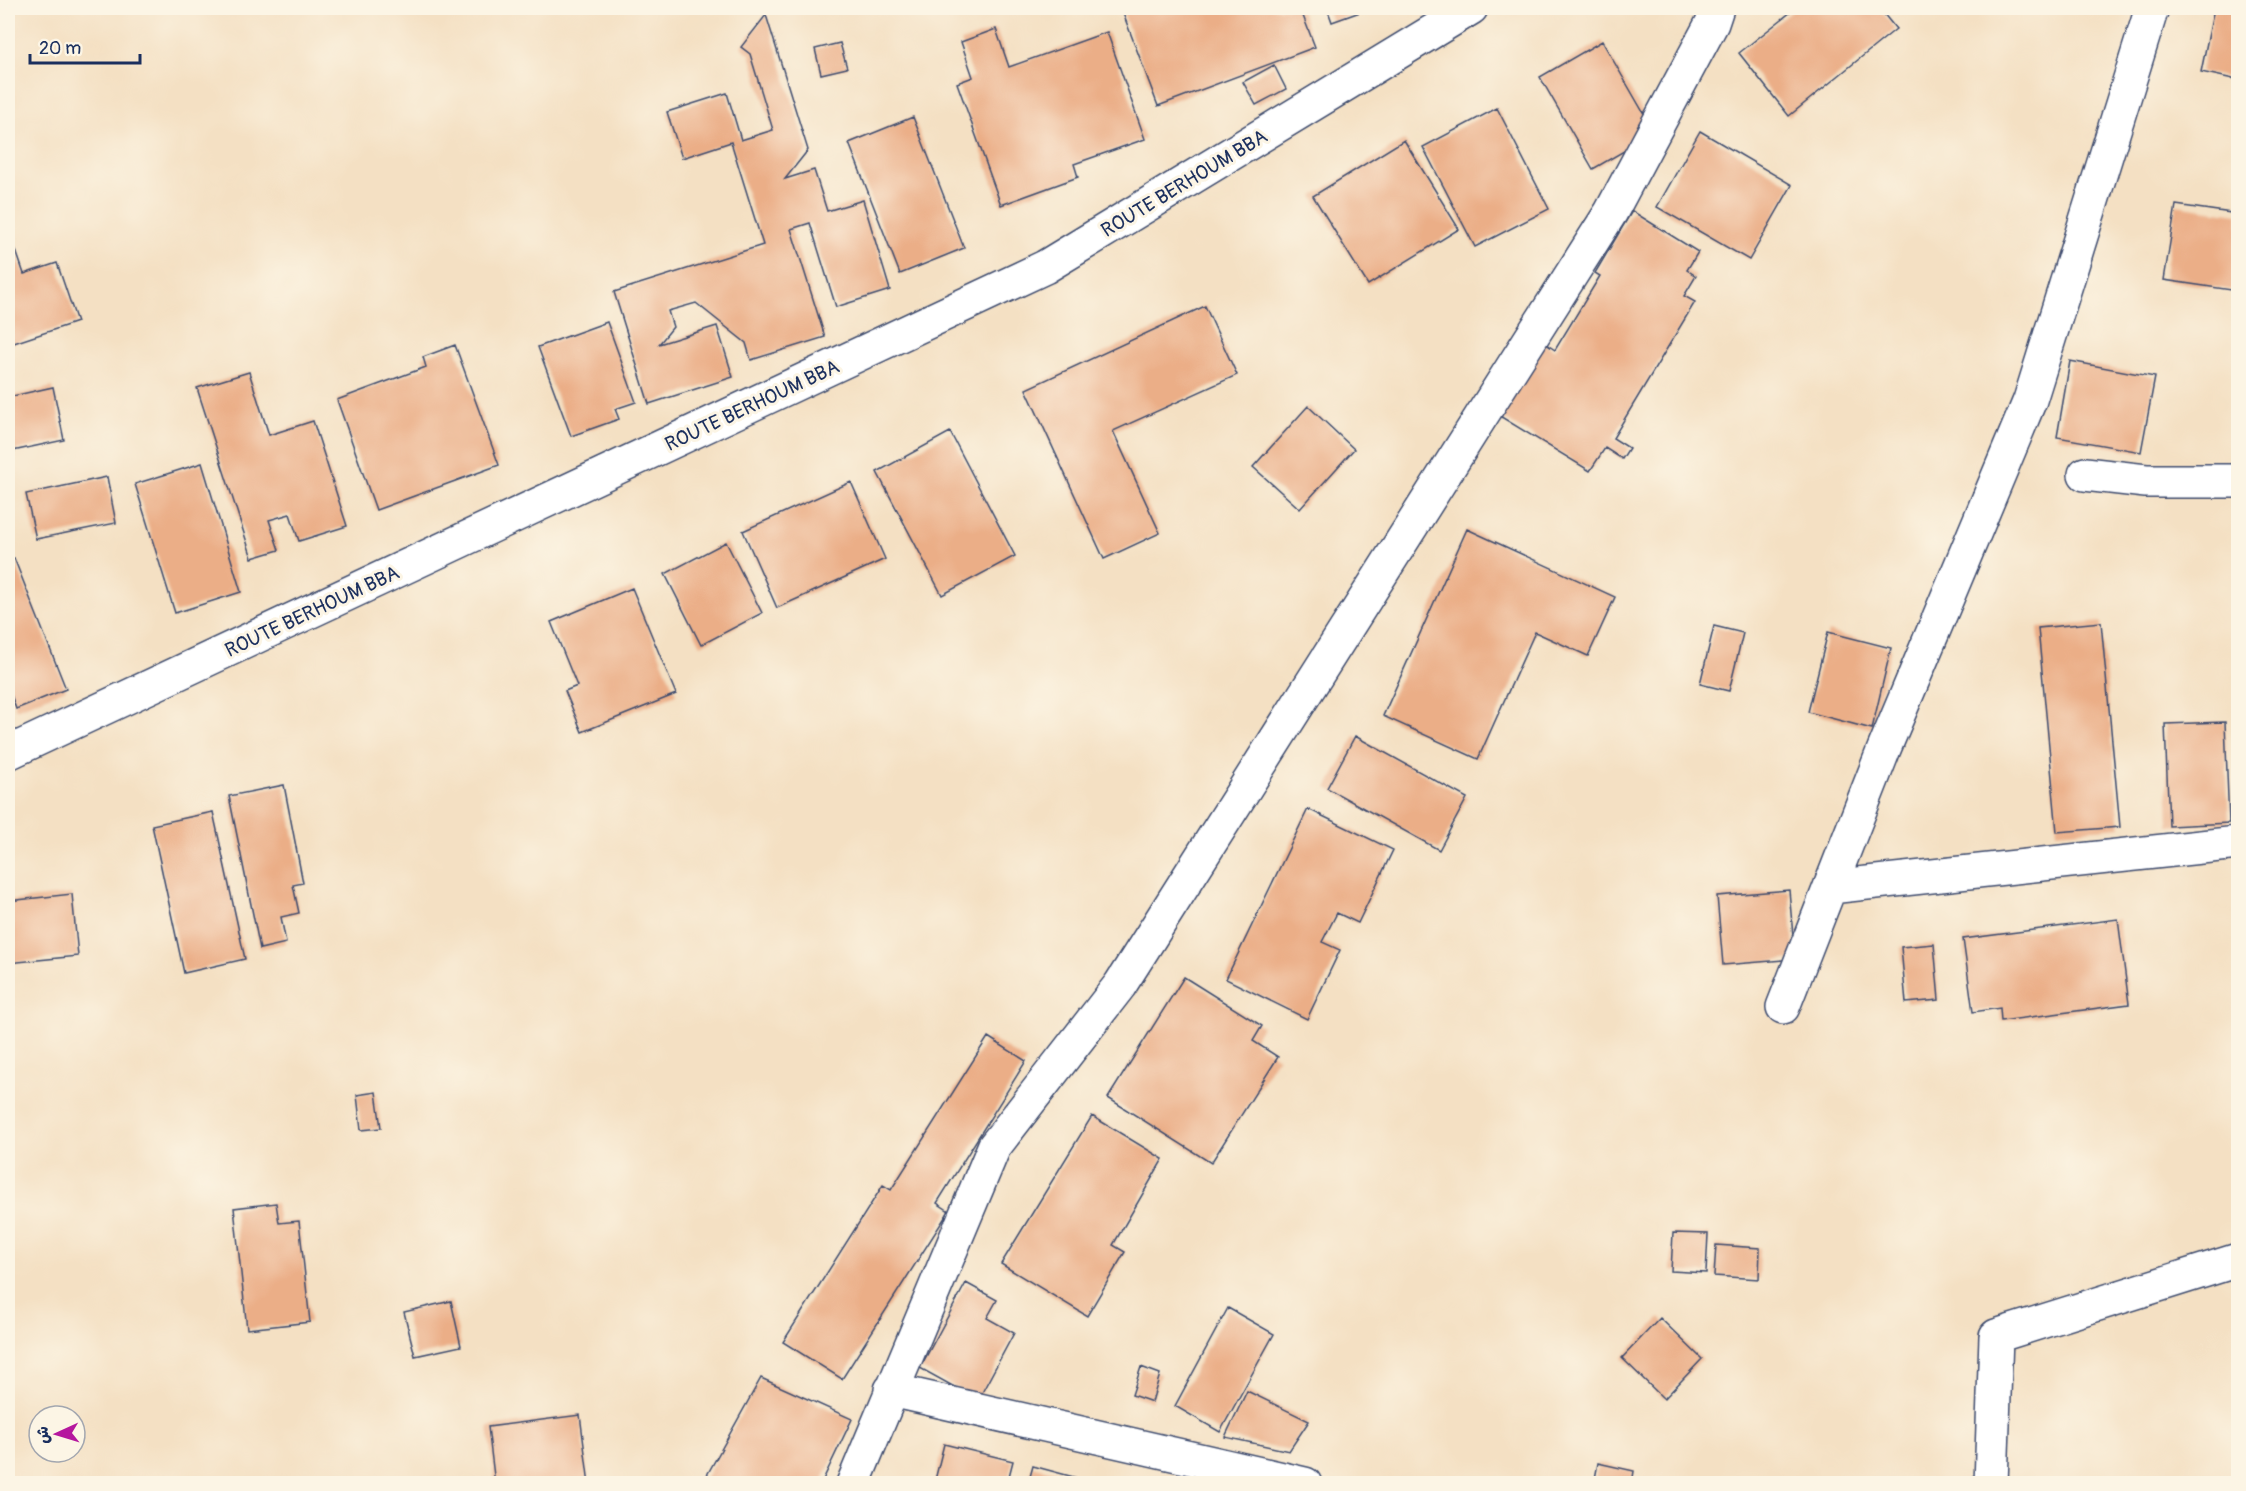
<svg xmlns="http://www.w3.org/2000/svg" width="2246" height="1491" font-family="Pangolin,'Playpen Sans Arabic',sans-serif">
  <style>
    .building { fill: #ebae87 }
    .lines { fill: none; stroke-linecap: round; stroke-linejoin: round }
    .minor-casing { stroke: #3c4a6d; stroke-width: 36 }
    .major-casing { stroke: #3c4a6d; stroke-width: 36 }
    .minor { stroke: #fff; stroke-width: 33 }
    .major { stroke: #fff; stroke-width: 33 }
    .labels { text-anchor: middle; stroke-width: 6; stroke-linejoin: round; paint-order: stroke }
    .street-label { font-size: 20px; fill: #1b2f5e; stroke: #fcf5e5 }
  </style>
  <rect width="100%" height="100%" fill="#fcf5e5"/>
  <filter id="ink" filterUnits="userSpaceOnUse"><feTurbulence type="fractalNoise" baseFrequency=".0167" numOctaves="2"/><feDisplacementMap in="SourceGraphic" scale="12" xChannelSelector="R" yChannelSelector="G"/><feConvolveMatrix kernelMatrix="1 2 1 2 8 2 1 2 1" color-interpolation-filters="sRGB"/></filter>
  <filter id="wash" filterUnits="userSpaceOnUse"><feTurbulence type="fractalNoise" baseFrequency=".008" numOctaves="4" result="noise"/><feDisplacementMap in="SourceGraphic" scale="24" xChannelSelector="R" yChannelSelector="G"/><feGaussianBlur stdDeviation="1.35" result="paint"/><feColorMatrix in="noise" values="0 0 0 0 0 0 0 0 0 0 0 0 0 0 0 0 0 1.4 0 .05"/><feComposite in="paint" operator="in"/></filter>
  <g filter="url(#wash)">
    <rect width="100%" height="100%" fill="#f4e0c3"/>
    <g id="blocks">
      <!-- building -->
      <path class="building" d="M1121,8H1300L1315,47L1158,106Z
        M1327,8H1371L1332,22Z
        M1796,8H1879L1896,29L1789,116L1739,53Z
        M2214,8H2238V80L2201,72Z
        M766,15L808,150L785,179L814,170L827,211L863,200L890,290L836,307L810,223L791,229L825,337L751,360L746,343L696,303L668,311L673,327L659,344L717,326L733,377L649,404L614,292L763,245L731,142L682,158L667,112L727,93L741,140L773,130L750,54L741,47Z
        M996,29L1009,67L1107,32L1145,139L1074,164L1078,177L1001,205L957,83L973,77L961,42Z
        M1602,41L1655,133L1593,169L1540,77Z
        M840,43L847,68L821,74L815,49Z
        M1274,65L1286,89L1256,105L1243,82Z
        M1497,108L1549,209L1475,247L1423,147Z
        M913,117L964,248L900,274L849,143Z
        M1700,131L1792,185L1749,260L1657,207Z
        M1404,140L1459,229L1368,285L1313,196Z
        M2176,205L2238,214V291L2164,280Z
        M1632,211L1698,252L1687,270L1696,276L1684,296L1695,302L1613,438L1629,448L1622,459L1605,448L1590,471L1498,415L1543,342L1555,350L1600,276L1595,273Z
        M8,227L24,274L57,263L77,322L8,345Z
        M1205,306L1237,375L1113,431L1160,533L1104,559L1026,389Z
        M607,322L636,402L615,409L619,419L571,436L538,347Z
        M455,345L499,465L376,510L337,400L426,367L423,357Z
        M2070,361L2155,377L2141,452L2057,437Z
        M249,372L269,435L313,421L347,526L299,541L290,514L269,520L279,550L252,558L197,388Z
        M53,387L64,440L8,452V397Z
        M1308,406L1354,449L1300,509L1253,467Z
        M950,432L1015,556L942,595L877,472Z
        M202,463L241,592L175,613L135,484Z
        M107,477L116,523L36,539L26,494Z
        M851,482L885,559L777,608L743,531Z
        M1467,529L1615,597L1588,656L1535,632L1478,759L1383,716Z
        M726,542L762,613L701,645L665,574Z
        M14,558L66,689L16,709L8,686V561Z
        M632,588L676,694L582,732L565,691L577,686L551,622Z
        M2101,622L2120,827L2057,832L2038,628Z
        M1714,626L1743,633L1729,691L1700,684Z
        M1828,632L1891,648L1872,729L1808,712Z
        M2225,722L2229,823L2169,826L2165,724Z
        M1355,736L1467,798L1439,850L1327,788Z
        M284,785L303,883L293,885L299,913L281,917L286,943L260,949L229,796Z
        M1308,809L1393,850L1358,923L1337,913L1322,942L1340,950L1307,1019L1226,979Z
        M213,812L245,959L184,973L152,825Z
        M1789,890L1795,959L1723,965L1717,896Z
        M72,894L78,956L8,963V901Z
        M2118,919L2129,1004L2001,1021L2000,1008L1973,1012L1963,939Z
        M1934,944L1939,1000L1906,1003L1901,947Z
        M1184,977L1262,1026L1253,1041L1278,1057L1211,1163L1108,1098Z
        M988,1037L1026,1061L937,1203L949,1211L842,1379L783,1342L883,1185L891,1190Z
        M376,1092L381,1128L361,1130L357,1095Z
        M1092,1116L1163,1159L1113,1245L1125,1252L1087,1316L1001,1264Z
        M276,1203L279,1223L299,1221L310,1322L247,1329L234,1208Z
        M1673,1233L1708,1234L1706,1273L1671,1271Z
        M1716,1245L1760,1248L1759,1279L1714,1276Z
        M966,1283L997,1300L987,1318L1014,1333L978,1400L920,1368Z
        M451,1301L461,1346L415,1356L404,1312Z
        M1228,1308L1274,1334L1220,1432L1175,1406Z
        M1660,1318L1702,1359L1664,1399L1622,1358Z
        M1141,1367L1160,1374L1152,1402L1132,1395Z
        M761,1378L852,1419L821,1484H702Z
        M1247,1391L1309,1421L1289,1451L1225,1437Z
        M580,1415L589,1484H495L488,1427Z
        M944,1444L1013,1461L1007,1484H934Z
        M1598,1463L1634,1471L1632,1484H1594Z
        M1033,1466L1096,1483V1484H1028Z"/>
    </g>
  </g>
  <g filter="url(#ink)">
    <use href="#blocks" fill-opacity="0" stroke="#3c4a6d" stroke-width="1.5"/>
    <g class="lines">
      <defs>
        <path id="minor" d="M2085,474L2146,481H2238
          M1830,887L2238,843
          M1783,1007L1884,749L2030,400L2152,8
          M891,1390L1305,1484
          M853,1484L994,1147L1120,985L1611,212L1712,23L1717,8
          M1991,1484L1996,1336L2238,1260"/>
        <path id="major" d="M8,753L1045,267L1471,8"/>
      </defs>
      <!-- minor casing -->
      <use href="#minor" class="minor-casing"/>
      <!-- major casing -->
      <use href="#major" class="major-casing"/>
      <!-- minor -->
      <use href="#minor" class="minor"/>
      <!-- major -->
      <use href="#major" class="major"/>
    </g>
  </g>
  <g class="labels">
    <!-- street labels -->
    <g class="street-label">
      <text transform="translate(1184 183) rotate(-31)" y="7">ROUTE BERHOUM BBA</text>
      <text transform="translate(752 405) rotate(-25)" y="7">ROUTE BERHOUM BBA</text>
      <text transform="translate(312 611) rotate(-25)" y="7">ROUTE BERHOUM BBA</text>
    </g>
  </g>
  <!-- margin -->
  <rect width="2246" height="1491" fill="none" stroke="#fcf5e5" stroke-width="30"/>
  <!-- north arrow -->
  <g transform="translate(57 1434) rotate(266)"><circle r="28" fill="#fcf5e5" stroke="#a2a6af" stroke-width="1.5"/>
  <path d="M0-4.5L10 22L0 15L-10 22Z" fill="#b5179e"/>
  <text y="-9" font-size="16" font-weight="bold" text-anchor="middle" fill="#1b2f5e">ش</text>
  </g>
  <!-- scale -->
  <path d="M30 54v9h110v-9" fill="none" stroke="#1b2f5e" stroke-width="3"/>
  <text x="39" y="54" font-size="18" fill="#1b2f5e" stroke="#fcf5e5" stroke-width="4.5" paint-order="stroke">20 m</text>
</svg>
